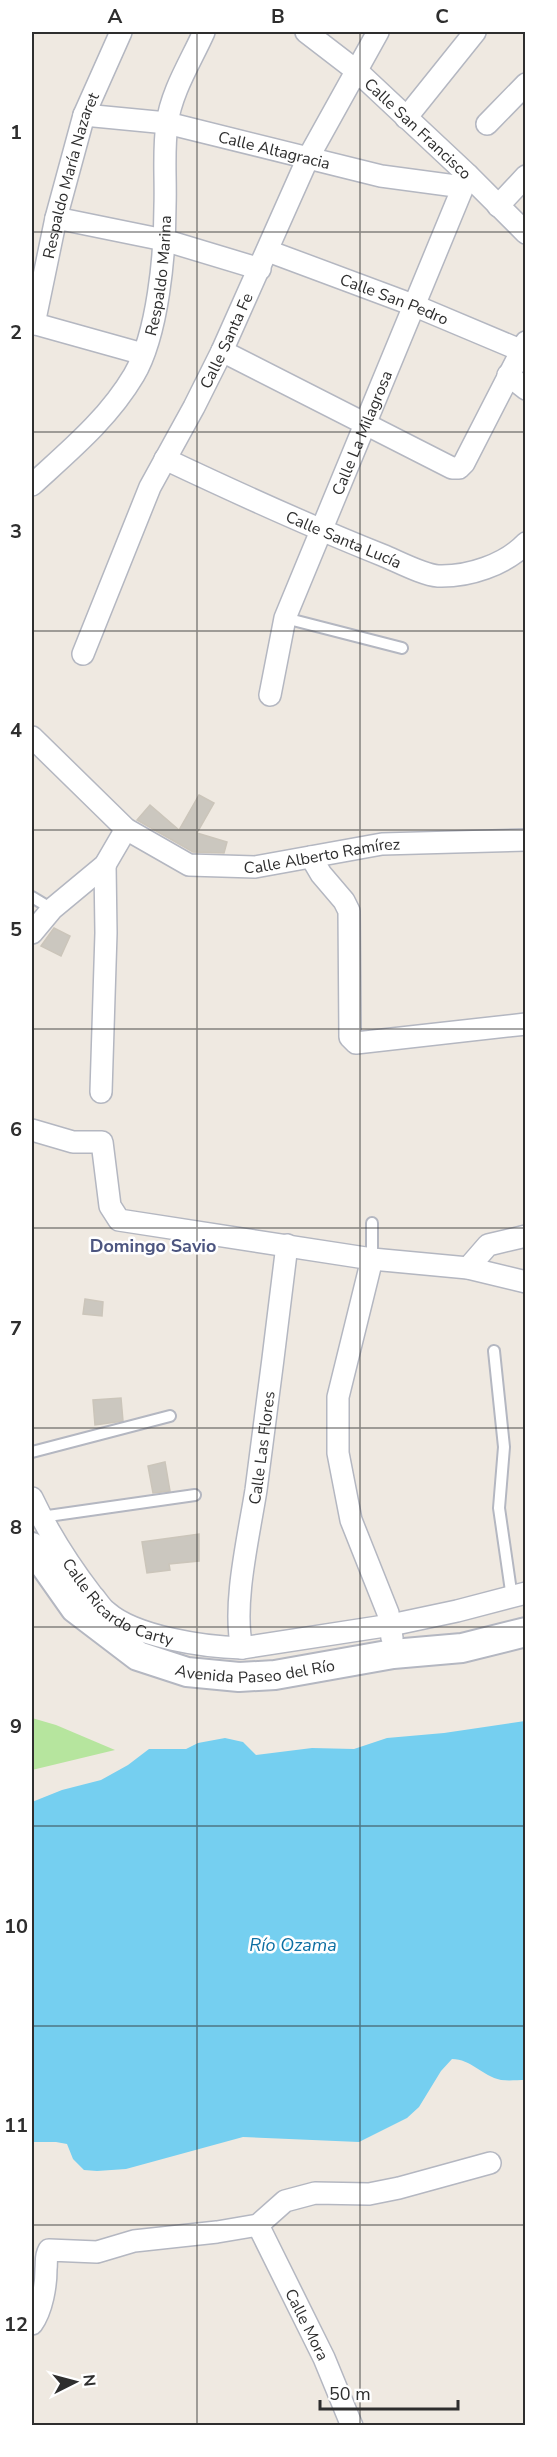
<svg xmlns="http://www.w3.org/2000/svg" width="557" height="2457" font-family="'Nunito Sans',sans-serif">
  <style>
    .green { fill: #b6e59e }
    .water { fill: #75cff0 }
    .building { fill: #cbc7bf; stroke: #cbc5ba; stroke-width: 1.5 }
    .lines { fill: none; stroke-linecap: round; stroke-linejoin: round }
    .lane-casing { stroke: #b4b7c1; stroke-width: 14 }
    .street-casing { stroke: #b4b7c1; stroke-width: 24 }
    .secondary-casing { stroke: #b4b7c1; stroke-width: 32 }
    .lane { stroke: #fff; stroke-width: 10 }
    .street { stroke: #fff; stroke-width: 21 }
    .secondary { stroke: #fff; stroke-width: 28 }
    .grid { fill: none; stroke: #2e2e2e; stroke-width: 1.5; stroke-opacity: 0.55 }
    .labels { text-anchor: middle; stroke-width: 5; stroke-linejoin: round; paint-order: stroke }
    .street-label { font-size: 16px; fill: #2e2e2e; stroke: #fff }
    .neighbourhood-label { font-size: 18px; font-weight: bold; fill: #4d5680; stroke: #fff }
    .water-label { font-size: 18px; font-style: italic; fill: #0d6fa3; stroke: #fff }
    .neatline { fill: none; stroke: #2e2e2e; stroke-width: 2 }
    .grid-label { font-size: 20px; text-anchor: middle; font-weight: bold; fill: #2e2e2e }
  </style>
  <rect width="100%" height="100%" fill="#efe9e1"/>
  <!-- green -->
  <path class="green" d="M32,1718L56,1725L115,1750L32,1770Z"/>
  <!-- water -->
  <path class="water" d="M525,1721V2080C518,2080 509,2081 501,2080C482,2076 471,2059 452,2059L441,2071L419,2107L407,2118L359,2142L243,2137L126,2169L97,2171L84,2170L73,2159L67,2144L56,2142H32V1802L62,1790L101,1780L128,1765L149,1749H186L198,1743L225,1738L243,1742L256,1755L312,1748L354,1749L387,1738L444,1733Z"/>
  <!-- building -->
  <path class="building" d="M199,795L214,803L197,833L227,842L224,853L193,852L137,820L150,805L179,830Z
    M54,928L70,936L61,956L41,946Z
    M85,1299L103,1302L102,1316L83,1314Z
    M121,1398L123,1421L95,1425L93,1400Z
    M165,1462L170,1491L153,1493L148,1466Z
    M199,1534V1561L169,1564L170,1570L147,1573L142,1542Z"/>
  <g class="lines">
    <defs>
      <path id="lane" d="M285,618L402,648
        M32,897L52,909
        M372,1223V1259
        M494,1351L504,1447L499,1508L512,1598
        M32,1452L170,1416
        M41,1517L195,1495"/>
      <g id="street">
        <path id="s1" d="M306,32L358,72L468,175L526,233"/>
        <path id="s2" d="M84,115L167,123L381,176L463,187"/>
        <path d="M406,118L475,32"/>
        <path d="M487,124L526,84"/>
        <path d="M498,206L526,176"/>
        <path d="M56,218L164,240L260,269"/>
        <path id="s3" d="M268,251L413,305L520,350"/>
        <path d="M32,323L143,354"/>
        <path id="s4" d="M34,324L56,218L84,115L121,32"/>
        <path d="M222,351L452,468H459L464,463L526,342"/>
        <path d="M508,375L526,389"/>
        <path id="s5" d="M165,459C237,493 309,526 382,555C397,561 423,575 438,576C468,577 505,565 526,543"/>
        <path id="s6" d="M32,485C69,451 108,419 134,375C158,334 165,254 165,206C166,179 163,151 167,124C171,92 191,61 204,32"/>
        <path id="s7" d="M83,654L150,487L194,407L222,351L308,158L378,32"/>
        <path id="s8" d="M270,695L285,618L468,175"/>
        <path id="s9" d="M32,737L126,829L189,865L255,867L382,844L526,840"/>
        <path d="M311,857L321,874L344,901L349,911L350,1037L356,1043L526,1024"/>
        <path d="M32,933L52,909L105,865L126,829"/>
        <path d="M101,1092L106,933L105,865"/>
        <path d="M32,1130L73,1142H102L110,1206L119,1220L372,1259L468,1268L526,1282"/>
        <path d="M372,1259L338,1397V1453L351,1520L388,1613L392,1638"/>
        <path d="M468,1268L488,1245L526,1236"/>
        <path id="s10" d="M32,1498C48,1532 69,1565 92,1595C97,1600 101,1608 107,1612C135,1637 205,1647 242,1648L391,1625L457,1611L526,1593"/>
        <path id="s11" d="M242,1648C232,1605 249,1535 256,1490C267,1408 277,1327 287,1245"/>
        <path id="s12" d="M258,2225L324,2358L352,2426"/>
        <path d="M32,2324C42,2310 46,2286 46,2269C47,2261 45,2257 49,2250L97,2252L134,2241L217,2232L258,2225L285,2201L315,2193L369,2194L399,2188L490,2163"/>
      </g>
      <g id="secondary">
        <path id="s13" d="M32,1547L75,1608L138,1656L187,1672L239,1677L275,1675L393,1654L462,1648L526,1632"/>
      </g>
    </defs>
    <!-- lane casing -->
    <use href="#lane" class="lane-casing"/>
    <!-- street casing -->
    <use href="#street" class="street-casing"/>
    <!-- secondary casing -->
    <use href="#secondary" class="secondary-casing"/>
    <!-- lane -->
    <use href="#lane" class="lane"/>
    <!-- street -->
    <use href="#street" class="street"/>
    <!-- secondary -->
    <use href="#secondary" class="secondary"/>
  </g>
  <!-- grid -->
  <path class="grid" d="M197,32V2426M360,32V2426M32,232H526M32,432H526M32,631H526M32,830H526M32,1029H526M32,1228H526M32,1428H526M32,1627H526M32,1826H526M32,2026H526M32,2225H526"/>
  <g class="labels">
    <!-- street labels -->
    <g class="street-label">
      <text dy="6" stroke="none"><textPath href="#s1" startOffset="148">Calle San Francisco</textPath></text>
      <text dy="6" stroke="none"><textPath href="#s2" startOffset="194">Calle Altagracia</textPath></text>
      <text dy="6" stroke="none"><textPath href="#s4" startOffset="153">Respaldo María Nazaret</textPath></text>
      <text dy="6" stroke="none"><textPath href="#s6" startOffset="254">Respaldo Marina</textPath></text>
      <text dy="6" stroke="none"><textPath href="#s3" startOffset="135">Calle San Pedro</textPath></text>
      <text dy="6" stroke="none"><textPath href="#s7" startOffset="345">Calle Santa Fe</textPath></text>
      <text dy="6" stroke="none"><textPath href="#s8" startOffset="279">Calle La Milagrosa</textPath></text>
      <text dy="6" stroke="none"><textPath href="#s5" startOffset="196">Calle Santa Lucía</textPath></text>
      <text dy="6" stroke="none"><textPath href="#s9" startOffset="338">Calle Alberto Ramírez</textPath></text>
      <text dy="6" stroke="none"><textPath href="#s11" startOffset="202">Calle Las Flores</textPath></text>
      <text dy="6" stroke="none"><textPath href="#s10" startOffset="140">Calle Ricardo Carty</textPath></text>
      <text dy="6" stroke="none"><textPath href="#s13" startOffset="274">Avenida Paseo del Río</textPath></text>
      <text dy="6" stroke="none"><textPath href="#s12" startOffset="111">Calle Mora</textPath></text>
    </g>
    <!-- neighbourhood labels -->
    <g class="neighbourhood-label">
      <text x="153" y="1252">Domingo Savio</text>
    </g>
    <!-- water labels -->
    <g class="water-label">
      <text x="293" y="1951">Río Ozama</text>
    </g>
  </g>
  <!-- border -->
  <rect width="557" height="2457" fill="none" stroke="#ffffff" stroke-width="66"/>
  <!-- north arrow -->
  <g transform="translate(75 2382) rotate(84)" stroke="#ffffff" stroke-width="4.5" paint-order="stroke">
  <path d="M0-4.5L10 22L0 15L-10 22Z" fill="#2e2e2e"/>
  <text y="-9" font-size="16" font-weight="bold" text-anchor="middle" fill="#2e2e2e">N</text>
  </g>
  <!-- scale -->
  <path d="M320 2400v9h138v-9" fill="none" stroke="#2e2e2e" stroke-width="3"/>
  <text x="329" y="2400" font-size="18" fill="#2e2e2e" stroke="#ffffff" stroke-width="4.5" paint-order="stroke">50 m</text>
  <rect x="33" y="33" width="491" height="2391" class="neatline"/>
  <g class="grid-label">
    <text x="115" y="23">A</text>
    <text x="278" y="23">B</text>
    <text x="442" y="23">C</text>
    <text x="16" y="139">1</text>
    <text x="16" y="339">2</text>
    <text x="16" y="538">3</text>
    <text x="16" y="737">4</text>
    <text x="16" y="936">5</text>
    <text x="16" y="1136">6</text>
    <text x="16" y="1335">7</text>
    <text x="16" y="1534">8</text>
    <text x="16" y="1733">9</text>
    <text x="16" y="1933">10</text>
    <text x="16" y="2132">11</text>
    <text x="16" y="2331">12</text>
  </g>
</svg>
